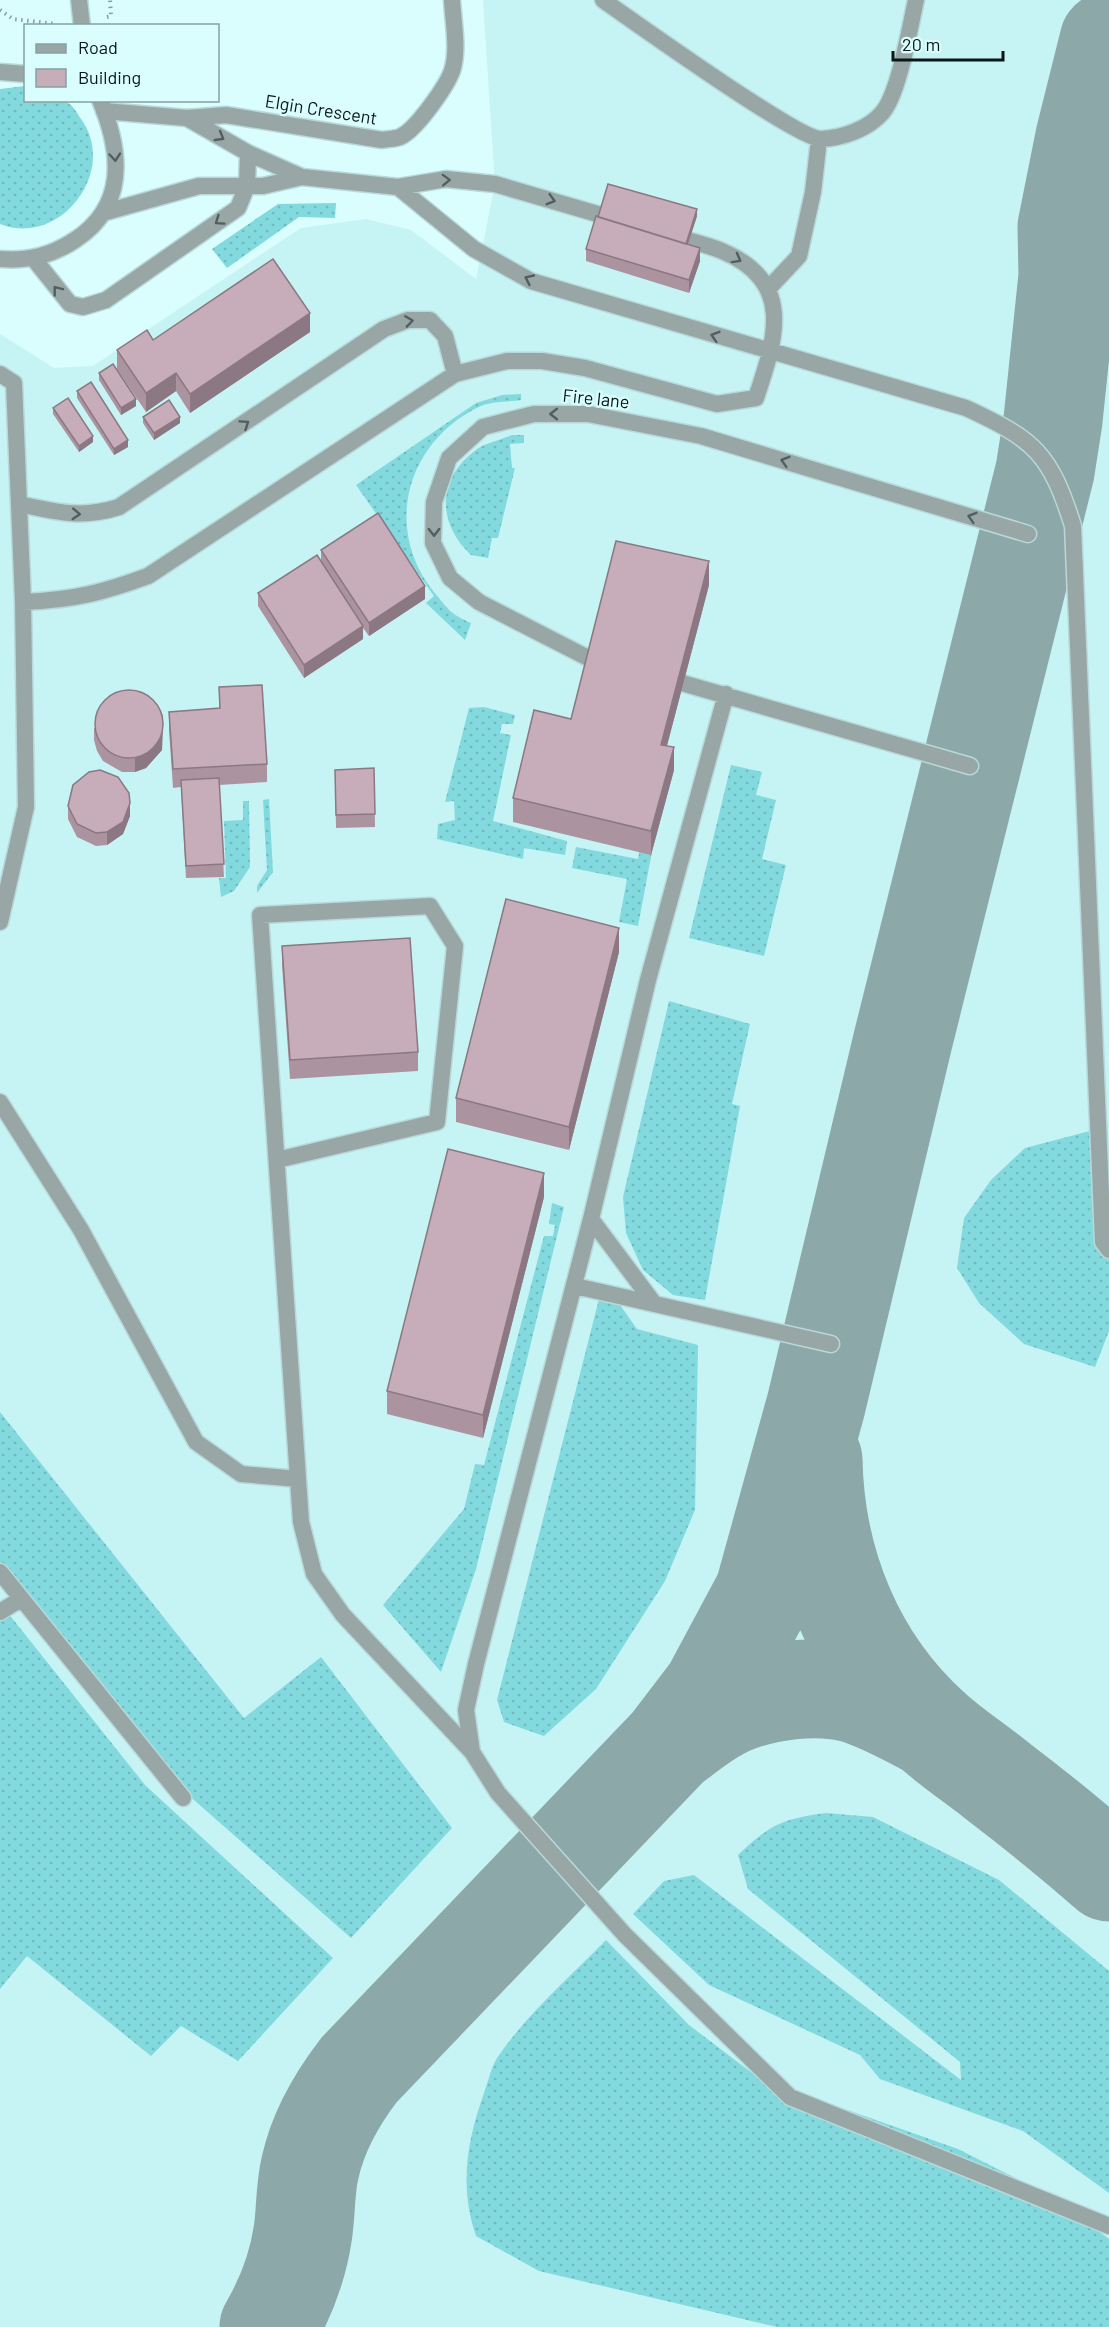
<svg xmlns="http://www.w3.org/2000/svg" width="1109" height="2327" font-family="Barlow,sans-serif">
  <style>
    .built { fill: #c6f3f4 }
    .grass { fill: url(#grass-dots) }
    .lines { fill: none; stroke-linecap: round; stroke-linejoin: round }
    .taxiway { stroke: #8da8a8; stroke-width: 99 }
    .service-casing { stroke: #b9d8d9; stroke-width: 19 }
    .minor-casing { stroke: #b9d8d9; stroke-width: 19 }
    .tertiary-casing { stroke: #b9d8d9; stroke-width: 19 }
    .path { stroke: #859fa0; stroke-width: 4; stroke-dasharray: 1.5 4.5; stroke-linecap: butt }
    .service { stroke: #98a6a6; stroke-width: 16 }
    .minor { stroke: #98a6a6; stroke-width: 16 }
    .tertiary { stroke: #98a6a6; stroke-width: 16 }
    .wall { fill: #ab949f }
    .shaded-wall { fill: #8b7882 }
    .building { fill: #c7acb9; stroke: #8b7882; stroke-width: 1.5 }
    .oneway { stroke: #515e5f }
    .labels { text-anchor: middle; stroke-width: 5; stroke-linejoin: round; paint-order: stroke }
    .street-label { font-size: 18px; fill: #0a1718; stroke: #dafdfe }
  </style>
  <defs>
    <pattern id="grass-dots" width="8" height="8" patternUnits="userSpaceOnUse" patternTransform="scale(1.5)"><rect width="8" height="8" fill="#83dade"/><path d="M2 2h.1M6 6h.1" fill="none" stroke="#70babe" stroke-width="1.8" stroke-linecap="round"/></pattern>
  </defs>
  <rect width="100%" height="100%" fill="#dafdfe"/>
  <!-- built -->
  <path class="built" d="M483,0H1109V2327H0V334L54,368L93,366L301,228L366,219L411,230L476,279L495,184Z"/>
  <!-- grass -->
  <path class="grass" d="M25,86L26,100C37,100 56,97 66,102C73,105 77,113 81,119C119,171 60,248 0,224V89Z
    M336,203L335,218L299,217L227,268L212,249L278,204Z
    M521,394V400C509,402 492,401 481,406C407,440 382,528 434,592C449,610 449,613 471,623L465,640L426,603L434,596L356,485L476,403L502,395Z
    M512,435H524V443L510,444L512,468H515L498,538H492L488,558L471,555C436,522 437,478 477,449C486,443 501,440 512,435Z
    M484,707L515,715L513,724H502L500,733L511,735L493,821L567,841L565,855L524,848L523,859L437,839L438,824L455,820L454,801L445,802L469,708Z
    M731,765L762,772L756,795L776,800L762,859L786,865L764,956L689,938Z
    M652,786L664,788L638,926L619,922L627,879L572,868L576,847L638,859Z
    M269,799L273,872L257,893V886L267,870L263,800Z
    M243,801H249L250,867L234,891L221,897L219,878H226L224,821L243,820Z
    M669,1001L750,1024L732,1104L740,1106L705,1300L673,1295L643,1270L626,1233L623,1197Z
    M1105,1127L1109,1195V1331L1095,1367L1024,1344L979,1303L957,1268L964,1218L991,1180L1025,1148Z
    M552,1203L564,1207L476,1569L441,1672L383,1605L464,1509L475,1464L484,1465L544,1236H553L555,1225L549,1224Z
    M599,1299L620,1305L637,1329L698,1345L695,1510L665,1581L596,1689L544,1736L504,1722L497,1700Z
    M0,1412L244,1718L321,1657L452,1828L351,1938L145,1757L0,1571Z
    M0,1603L145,1785L333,1958L238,2061L181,2026L151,2056L27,1956L0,1989Z
    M826,1813L873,1817L999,1880L1109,1971V2193L1023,2131L880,2079L860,2055L709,1985L633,1914L664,1881L694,1875L961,2080L960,2062L748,1889L738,1855C771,1824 782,1819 826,1813Z
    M606,1940L689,2025L760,2079L958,2149L1055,2198L1109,2239V2327H777L539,2271L476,2236C459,2186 467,2141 484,2093C488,2082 491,2068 497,2058C527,2014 569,1978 606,1940Z"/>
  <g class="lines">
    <!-- taxiway -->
    <path class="taxiway" d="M813,1460C815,1562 854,1660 932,1730C953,1749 978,1765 1000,1783C1038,1812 1074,1841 1109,1872
      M670,1745C689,1731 709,1714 731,1705C766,1690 816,1684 852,1693C880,1701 906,1716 931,1729
      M269,2327C286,2298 298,2266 303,2232C306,2211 305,2189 310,2168C318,2131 336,2100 359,2070L670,1745L712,1690L764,1593L816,1405L903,1040L1045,471L1053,420L1068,276L1067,227L1085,137L1109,41"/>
    <defs>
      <path id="service" d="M603,0C633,21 798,139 821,139C843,138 868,129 882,113C899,94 910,26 916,0
        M104,111L187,118L248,153L302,177L398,187L474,249L531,281L966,408C1035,440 1050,453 1073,526L1103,1242L1109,1250
        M398,187L446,179L495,184L618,220
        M106,212L199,186H263L302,177
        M34,259L70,304L83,307L106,300L238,208L247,186L248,153
        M769,288L799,256L813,192L819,139
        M0,374L14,383L23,602L26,807L0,922
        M19,504C57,512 81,519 119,507L384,329L408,320H430L445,336L455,374
        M23,602C73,600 102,593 148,576L455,374L507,361H542L585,368L717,404L756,398C776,338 795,282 722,251C706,244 686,240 669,235
        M592,660L479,602L450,578L433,543L434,502L449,458L483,427L534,414H588L701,436L1028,534
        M682,683L970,766
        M0,1102L81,1230L196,1442L241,1474L298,1479
        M277,1160L437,1122L455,946L430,906L260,915L298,1479L301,1522L314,1574L343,1615L472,1752
        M591,1219L476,1664L466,1710L472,1752L498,1793L625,1935L790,2097L1109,2226
        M575,1286L831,1344
        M653,1302L591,1219L648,980L726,694
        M0,1572L183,1798
        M0,1612L21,1599"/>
      <path id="minor" d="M187,118L226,115L382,140C387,139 395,139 400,137C416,130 446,87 452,71C459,50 453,21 452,0"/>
      <path id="tertiary" d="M79,0L82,26
        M0,72L26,74
        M0,259C28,261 51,256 75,240C127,206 122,153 100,100"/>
    </defs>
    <!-- service casing -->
    <use href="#service" class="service-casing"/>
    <!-- minor casing -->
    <use href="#minor" class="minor-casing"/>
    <!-- tertiary casing -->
    <use href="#tertiary" class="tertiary-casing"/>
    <!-- path -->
    <path class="path" d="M0,10L13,19L56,24
      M107,17L111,16L110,0"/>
    <!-- service -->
    <use href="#service" class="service"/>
    <!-- minor -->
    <use href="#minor" class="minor"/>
    <!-- tertiary -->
    <use href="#tertiary" class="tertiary"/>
  </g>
  <!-- wall -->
  <path class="wall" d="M697,216L688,244L700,261L689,293L586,261V249Z
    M310,332L190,413L176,391L146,412L117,369V350L153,340Z
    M99,373L136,406L121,415L99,380Z
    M77,391L128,447L114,455L77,398Z
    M53,408L93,442L79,452L53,414Z
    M143,417L180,423L154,440L143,423Z
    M321,550L425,599L369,636L363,628V639L304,678L258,606V593L321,561Z
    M709,585L667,746L674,770L651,855L513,822V798L571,719Z
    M219,687L267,764V782L219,785L224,877L186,878L181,787L173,788L169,730V712L219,708Z
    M163,727L162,750L146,768L135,772H122L103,761L97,751L94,740V728Z
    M374,768L375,827L336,828L335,770Z
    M68,806L130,816L123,834L107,845L96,846L77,837L68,819Z
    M282,946L418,1052V1071L290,1079L282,965Z
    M619,952L569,1150L456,1122V1098Z
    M544,1197L483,1438L387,1414V1391Z"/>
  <!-- shaded-wall -->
  <path class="shaded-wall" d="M697,209V216L684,256V250Z
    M700,248V261L689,293V280Z
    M310,313V332L190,413V394Z
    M176,373V391L146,412V393Z
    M136,399V406L121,415V408Z
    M180,417V423L154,440V433Z
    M93,436V442L79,452V446Z
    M128,440V447L114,455V449Z
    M709,561V585L661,768V745Z
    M425,586V599L369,636V623Z
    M363,626V639L304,678V665Z
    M163,714L162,750L146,768L135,772V759Z
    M674,747V770L651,855V831Z
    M130,803V816L123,834L107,845V832Z
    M619,928V952L569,1150V1127Z
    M544,1173V1197L483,1438V1415Z"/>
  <!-- building -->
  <path class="building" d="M608,184L697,209L686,244L598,217Z
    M596,216L700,248L689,280L586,249Z
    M273,259L310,313L190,394L176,373L146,393L117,350L147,330L153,340Z
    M113,364L136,399L121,408L99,373Z
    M91,382L128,440L114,449L77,391Z
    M68,398L93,436L79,446L53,408Z
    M169,400L180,417L154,433L143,417Z
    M378,513L425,586L369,623L321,550Z
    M616,541L709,561L661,745L674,747L651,831L513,798L534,710L571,719Z
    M317,555L363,626L304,665L258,593Z
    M262,685L267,764L173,769L169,712L220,708L219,687Z
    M95 724a34 34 0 1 1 68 0a34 34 0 1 1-68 0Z
    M374,768L375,814L336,815L335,770Z
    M100,770L118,777L129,793L130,803L123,822L107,832L96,833L77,824L68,806L73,785L89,772Z
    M219,778L224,864L186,866L181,780Z
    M506,899L619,928L569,1127L456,1098Z
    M410,938L418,1052L290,1060L282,946Z
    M448,1149L544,1173L483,1415L387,1391Z"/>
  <!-- one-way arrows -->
  <defs><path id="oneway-chevron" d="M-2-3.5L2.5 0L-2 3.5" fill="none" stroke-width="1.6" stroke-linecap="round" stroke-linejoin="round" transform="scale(1.5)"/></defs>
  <g class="oneway">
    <use href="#oneway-chevron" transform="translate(220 137) rotate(30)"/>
    <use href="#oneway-chevron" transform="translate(115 157) rotate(85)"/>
    <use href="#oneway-chevron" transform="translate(446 180) rotate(-2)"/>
    <use href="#oneway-chevron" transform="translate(551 200) rotate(16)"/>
    <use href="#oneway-chevron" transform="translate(219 221) rotate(145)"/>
    <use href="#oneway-chevron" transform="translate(737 259) rotate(29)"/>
    <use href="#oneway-chevron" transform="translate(529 279) rotate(-155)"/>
    <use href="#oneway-chevron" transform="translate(57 290) rotate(-128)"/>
    <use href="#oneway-chevron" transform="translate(409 321) rotate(-8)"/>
    <use href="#oneway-chevron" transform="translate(715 336) rotate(-163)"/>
    <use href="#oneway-chevron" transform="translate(554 414) rotate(-180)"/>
    <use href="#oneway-chevron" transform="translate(245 424) rotate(-34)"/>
    <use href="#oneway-chevron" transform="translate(785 461) rotate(-163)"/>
    <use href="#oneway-chevron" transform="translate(76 514) rotate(3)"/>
    <use href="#oneway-chevron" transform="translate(972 517) rotate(-163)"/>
    <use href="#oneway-chevron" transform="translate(434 532) rotate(90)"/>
  </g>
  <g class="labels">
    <!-- street labels -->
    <g class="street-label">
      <text transform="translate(321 110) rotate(9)" y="6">Elgin Crescent</text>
      <text transform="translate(596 399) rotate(6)" y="6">Fire lane</text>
    </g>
  </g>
  <!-- legend -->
  <rect x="24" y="24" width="195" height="78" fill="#dafdfe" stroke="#87a1a2" stroke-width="1.5"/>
  <rect x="36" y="44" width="30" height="9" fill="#98a6a6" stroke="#87a1a2" stroke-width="1.5"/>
  <text x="78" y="54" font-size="18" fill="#0a1718">Road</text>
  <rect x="36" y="69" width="30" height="18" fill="#c7acb9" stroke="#87a1a2" stroke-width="1.5"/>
  <text x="78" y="84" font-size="18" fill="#0a1718">Building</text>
  <!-- scale -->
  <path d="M893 51v9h110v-9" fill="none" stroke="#0a1718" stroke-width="3"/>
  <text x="902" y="51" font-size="18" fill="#0a1718" stroke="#dafdfe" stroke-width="4.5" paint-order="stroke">20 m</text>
</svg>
